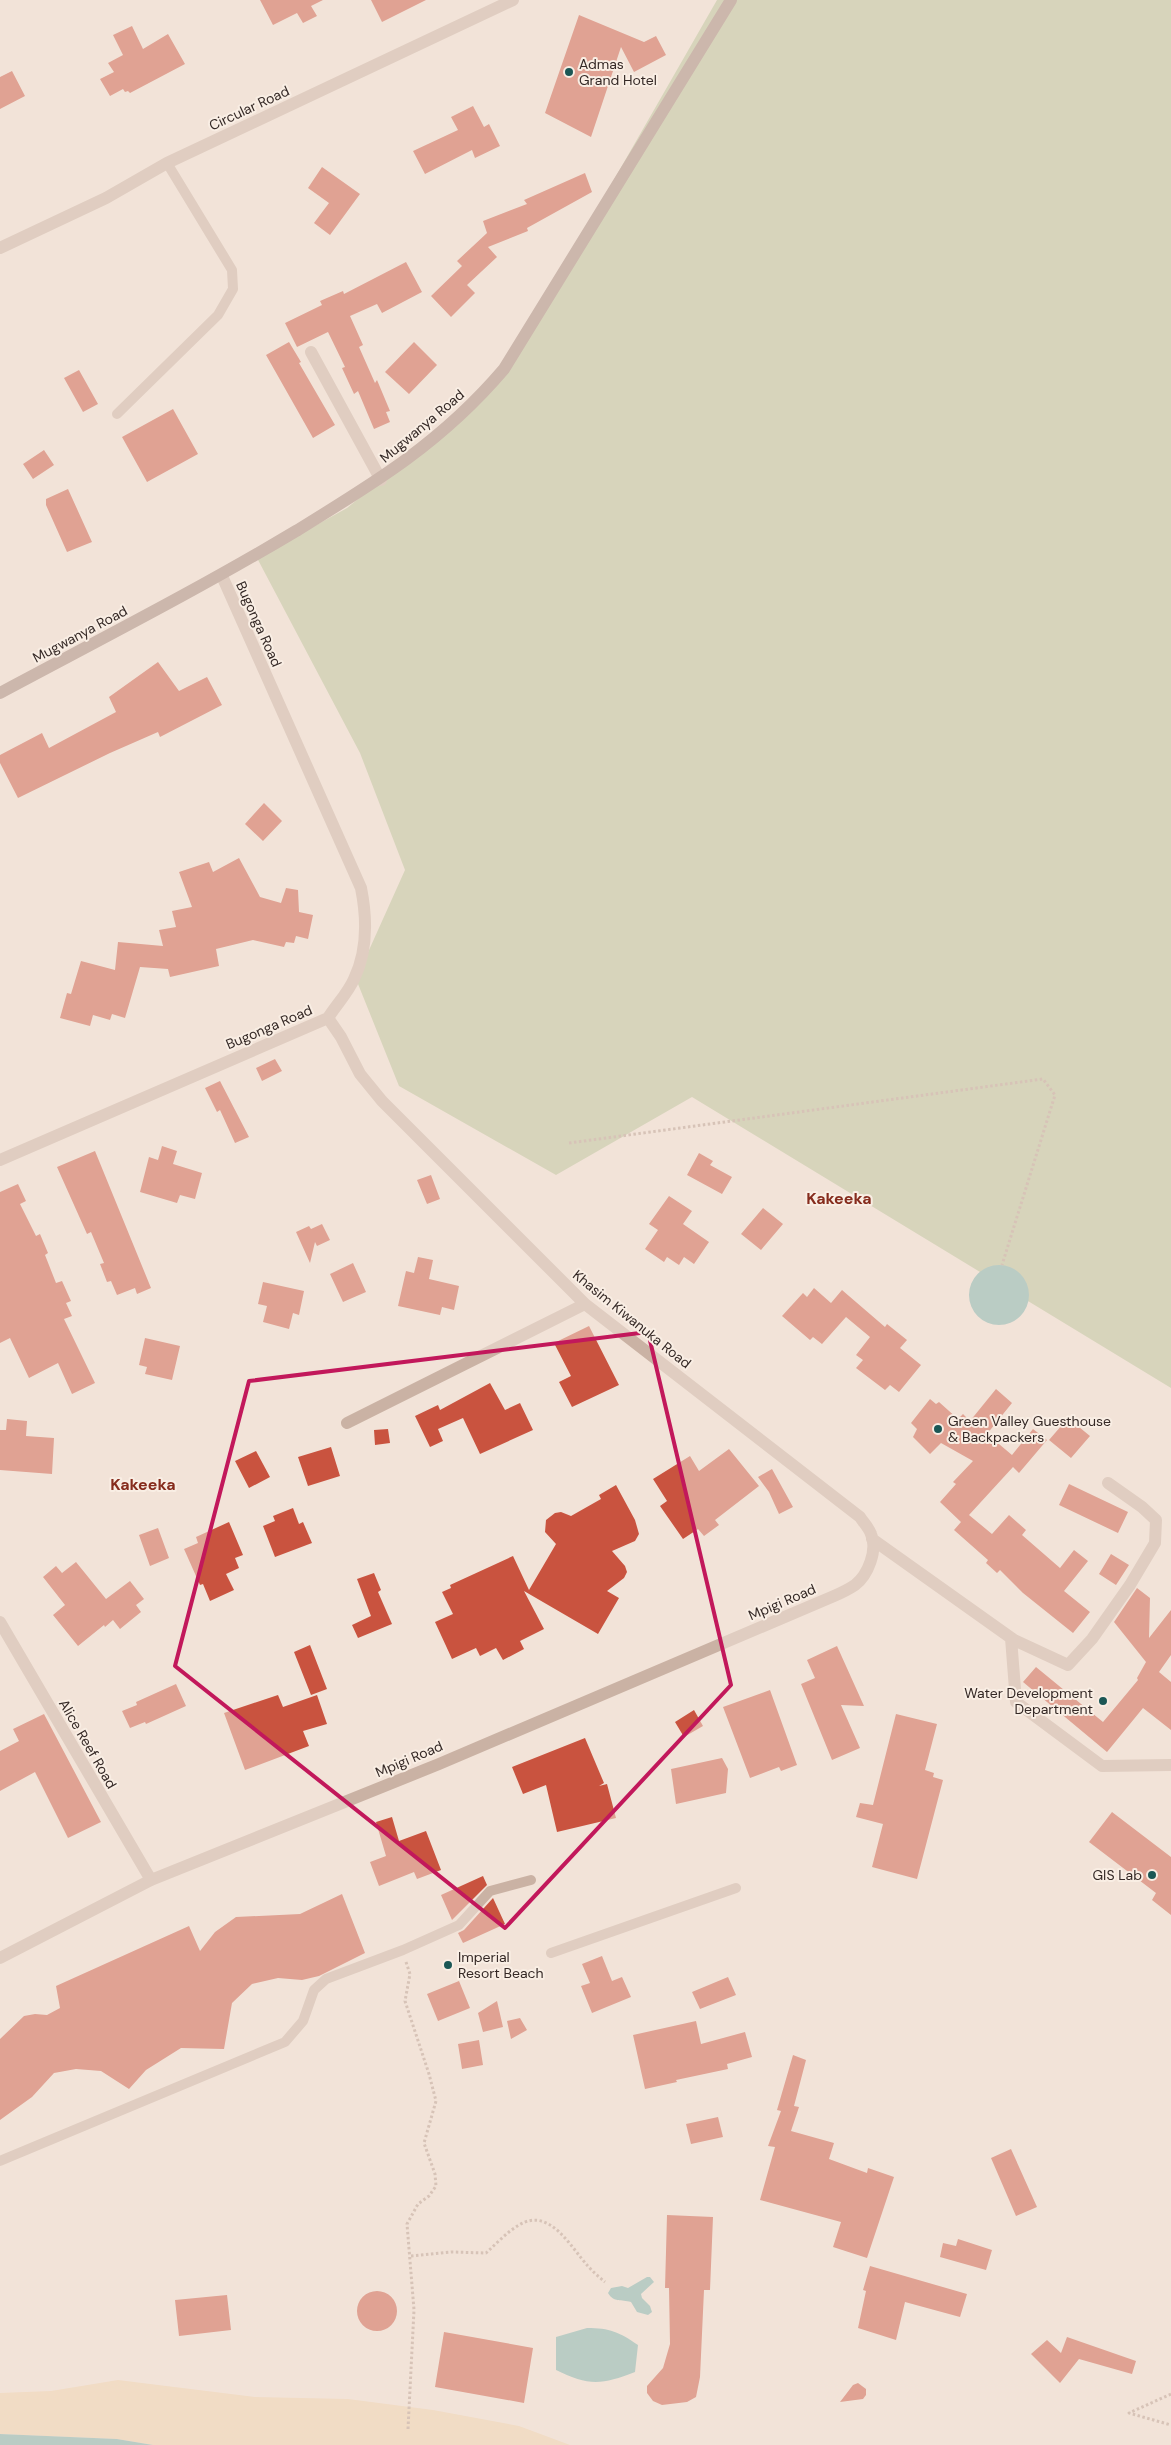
<svg xmlns="http://www.w3.org/2000/svg" width="1171" height="2445" font-family="'DM Sans',sans-serif">
  <style>
    .green { fill: #b7c198 }
    .sand { fill: #efd2ad }
    .water { fill: #77afac }
    .building { fill: #c9533f }
    .lines { fill: none; stroke-linecap: round; stroke-linejoin: round }
    .path { stroke: #b69b8e; stroke-width: 3; stroke-dasharray: 2.5 2.5; stroke-linecap: butt }
    .lane { stroke: #cab2a4; stroke-width: 10 }
    .street { stroke: #cab2a4; stroke-width: 12 }
    .secondary { stroke: #9d8076; stroke-width: 12 }
    .marked { fill: none; stroke: #c2185b; stroke-width: 4; stroke-linejoin: round }
    .poi-dot { fill: #1b5755; stroke: #f9eee4; stroke-width: 2 }
    .labels { text-anchor: middle; stroke-width: 4; stroke-linejoin: round; paint-order: stroke }
    .poi-label { font-size: 14px; fill: #352926; stroke: #f9eee4; text-anchor: start }
    .street-label { font-size: 14px; fill: #352926; stroke: #f9eee4 }
    .quarter-label { font-size: 16px; font-weight: bold; fill: #862c1d; stroke: #f9eee4 }
  </style>
  <rect width="100%" height="100%" fill="#f2e3d8"/>
  <!-- green -->
  <path class="green" d="M717,0H1171V1388L692,1097L556,1175L399,1086L356,979L405,870L360,753L257,558L347,508L495,387Z"/>
  <!-- sand -->
  <path class="sand" d="M118,2380L255,2397L348,2399L433,2410L519,2426L570,2445H153L117,2439L0,2434V2393L51,2391Z"/>
  <!-- water -->
  <path class="water" d="M969 1295a30 30 0 1 1 60 0a30 30 0 1 1-60 0Z
    M647,2277H650L654,2282L641,2294L642,2298L650,2306L652,2312L648,2315L637,2312L631,2302C621,2299 614,2303 608,2293L611,2288L622,2286L628,2288Z
    M587,2328C610,2328 619,2332 638,2345L635,2372C602,2385 588,2386 556,2370V2337Z
    M0,2434L117,2439L153,2445H0Z"/>
  <!-- building -->
  <path class="building" d="M260,0H323L311,6L317,16L303,23L297,13L273,25Z
    M371,0H426L382,22Z
    M579,15L644,42L656,36L666,55L634,72L621,47L591,137L545,113Z
    M132,26L143,49L168,34L185,64L130,93L128,91L125,92L123,89L110,96L100,79L114,72L108,63L123,55L113,35Z
    M12,71L25,96L0,109V77Z
    M473,106L484,127L489,124L500,146L475,158L472,150L425,174L413,151L458,130L451,117Z
    M322,167L360,194L330,235L314,223L329,203L308,188Z
    M585,173L592,192L527,228L528,231L488,247L497,257L467,285L475,293L451,317L431,296L462,266L457,261L487,233L483,221L527,204L524,200Z
    M406,262L422,292L382,313L377,304L350,316L363,345L359,347L375,383L377,380L390,411L386,412L390,422L374,429L358,391L354,394L342,368L345,367L328,332L297,347L285,323L322,305L320,301L343,291L344,294Z
    M289,342L301,362L299,363L335,425L313,438L266,355Z
    M414,342L437,365L409,394L385,372Z
    M79,370L98,404L83,412L64,378Z
    M173,409L198,454L147,482L122,437Z
    M44,450L54,465L33,479L23,464Z
    M68,489L92,542L67,552L46,505V499Z
    M158,662L179,691L207,677L222,705L160,737L158,732L110,753L18,798L0,763V755L42,733L49,748L116,712L109,697Z
    M264,803L282,821L263,841L245,824Z
    M239,858L260,897L281,903L286,888L298,890L299,912L313,915L308,939L296,936L294,943L286,942L284,947L253,940L216,949L219,966L170,977L168,969L140,967L125,1018L112,1014L110,1020L93,1015L90,1026L60,1018L67,993L71,994L81,961L115,970L118,942L163,946L159,930L176,927L172,911L192,907L179,872L209,862L213,872Z
    M275,1059L282,1071L262,1081L256,1068Z
    M220,1081L249,1137L235,1143L220,1110L217,1112L205,1088Z
    M162,1146L177,1151L173,1164L202,1173L195,1199L180,1195L177,1203L140,1192L149,1157L158,1160Z
    M95,1151L151,1288L137,1294L135,1288L117,1295L111,1281L107,1282L100,1264L104,1263L91,1232L87,1234L57,1167Z
    M699,1153L713,1161L710,1165L732,1177L722,1194L687,1175Z
    M431,1175L440,1199L427,1204L417,1180Z
    M18,1184L26,1201L20,1204L36,1236L40,1234L48,1253L45,1255L56,1283L62,1281L71,1301L66,1303L72,1316L64,1319L95,1383L72,1394L58,1363L29,1378L10,1338L0,1343V1192Z
    M669,1196L692,1211L683,1224L709,1242L694,1264L684,1257L679,1265L667,1257L664,1262L645,1249L658,1230L649,1224Z
    M763,1208L783,1224L761,1250L741,1234Z
    M322,1224L330,1240L317,1246L315,1242L310,1263L296,1232L309,1226L311,1229Z
    M418,1257L433,1260L429,1279L459,1286L454,1310L442,1307L440,1315L398,1306L406,1271L414,1273Z
    M353,1263L366,1292L343,1302L330,1274Z
    M263,1282L304,1291L299,1315L293,1313L289,1329L263,1322L267,1306L258,1304Z
    M814,1288L831,1303L842,1290L885,1327L887,1324L907,1340L900,1348L921,1365L899,1392L890,1385L885,1390L856,1368L863,1360L856,1355L870,1337L846,1317L822,1344L813,1337L810,1340L782,1316L803,1293L807,1297Z
    M589,1326L619,1385L572,1407L559,1382L571,1376L554,1343Z
    M145,1338L180,1346L172,1380L145,1374L147,1367L139,1365Z
    M490,1383L505,1410L520,1403L533,1430L480,1454L463,1418L438,1429L443,1441L430,1447L415,1416L438,1405L440,1410Z
    M996,1389L1012,1403L987,1434L1012,1455L1033,1429L1047,1440L1019,1473L1013,1467L969,1515L992,1534L1009,1515L1026,1530L1022,1535L1060,1568L1074,1550L1088,1561L1064,1591L1090,1612L1073,1633L1023,1593L1000,1570L997,1573L986,1563L988,1560L954,1530L961,1522L940,1502L956,1484L953,1482L973,1461L941,1443L930,1454L913,1437L917,1429L911,1423L930,1399L936,1404L939,1402L958,1419L963,1414L970,1421Z
    M1068,1418L1090,1436L1071,1458L1049,1440Z
    M7,1419L27,1421L26,1436L54,1438L52,1474L0,1470V1430H6Z
    M388,1429L390,1443L375,1445L374,1430Z
    M331,1447L340,1476L308,1486L298,1457Z
    M729,1449L759,1486L715,1520L719,1525L704,1536L698,1529L683,1539L660,1506L667,1501L653,1479L690,1456L699,1471Z
    M256,1451L270,1477L249,1488L235,1461Z
    M772,1469L793,1507L779,1514L769,1492L758,1477Z
    M1069,1484L1128,1512L1118,1533L1059,1505Z
    M616,1485L635,1520L639,1534L635,1541L612,1551L625,1566L627,1572L624,1578L607,1591L619,1598L598,1634L524,1591L544,1629L520,1641L524,1649L503,1660L496,1648L480,1656L476,1648L452,1659L435,1622L453,1614L442,1592L451,1588L450,1585L513,1556L529,1590L556,1544L545,1532L546,1520L555,1513L561,1512L571,1516L601,1499L599,1495Z
    M293,1508L299,1524L303,1522L312,1543L275,1557L263,1526L275,1521L273,1516Z
    M229,1522L243,1555L235,1558L239,1568L226,1574L234,1590L210,1601L203,1584L200,1585L184,1549L198,1543L196,1537Z
    M158,1528L169,1558L150,1566L139,1535Z
    M1111,1554L1129,1565L1116,1585L1099,1574Z
    M76,1562L106,1599L130,1581L144,1599L136,1605L141,1612L120,1629L113,1620L105,1627L104,1625L78,1646L53,1615L65,1605L43,1577L56,1566L62,1573Z
    M374,1573L381,1590L378,1592L392,1624L358,1638L352,1625L371,1616L357,1579Z
    M1137,1588L1150,1598L1149,1638L1171,1610V1655L1159,1672L1171,1682V1730L1143,1708L1107,1752L1023,1682L1036,1667L1103,1722L1138,1680L1137,1678L1146,1662L1114,1622Z
    M310,1645L327,1689L311,1695L294,1652Z
    M837,1646L864,1706L841,1705L860,1748L832,1760L801,1684L815,1678L807,1660Z
    M176,1684L186,1706L146,1724L145,1722L130,1728L122,1711L137,1705L136,1702Z
    M770,1690L797,1765L781,1771L779,1767L750,1778L723,1707Z
    M278,1695L283,1707L317,1695L327,1724L303,1731L309,1746L245,1770L224,1713Z
    M694,1710L703,1726L684,1737L675,1722Z
    M44,1714L101,1822L68,1838L35,1772L0,1791V1751L19,1741L13,1729Z
    M896,1714L937,1724L925,1770L934,1773L933,1777L943,1780L917,1879L872,1867L883,1824L856,1817L860,1803L873,1805Z
    M585,1738L604,1783L599,1786L607,1784L616,1818L557,1832L546,1785L523,1794L512,1767Z
    M722,1758L728,1769L726,1793L676,1804L671,1769Z
    M1112,1812L1171,1857V1915L1152,1900L1156,1893L1089,1842Z
    M392,1817L399,1841L426,1831L441,1870L417,1879L414,1872L379,1886L370,1862L386,1856L376,1822Z
    M483,1876L487,1885L452,1920L441,1895Z
    M342,1894L365,1953L319,1976L302,1980L278,1978L252,1984L232,2003L224,2049L181,2048L146,2070L129,2089L101,2071L76,2069L54,2073L32,2097L0,2120V2039L24,2016L35,2014L47,2015L60,2008L56,1986L189,1926L200,1951L215,1932L236,1917L300,1914Z
    M493,1898L505,1924L463,1943L458,1933L464,1930Z
    M602,1956L612,1981L622,1977L631,1997L592,2013L581,1986L590,1983L582,1964Z
    M728,1977L736,1995L700,2009L692,1992Z
    M459,1981L470,2008L438,2021L427,1994Z
    M497,2001L503,2027L483,2032L478,2013Z
    M520,2018L527,2030L511,2039L507,2021Z
    M696,2021L701,2044L745,2032L752,2057L727,2064L728,2069L676,2080L677,2082L645,2089L633,2035Z
    M479,2040L483,2065L462,2069L458,2044Z
    M793,2055L806,2060L794,2106L799,2107L791,2131L834,2143L829,2159L867,2173L868,2168L894,2177L867,2258L833,2247L841,2222L760,2200L775,2147L768,2146L781,2111L777,2110Z
    M718,2117L723,2137L691,2144L686,2124Z
    M1011,2149L1037,2207L1016,2216L991,2158Z
    M667,2215L713,2217L710,2290H704L700,2377L696,2397L687,2402L662,2405L653,2401L647,2393V2386L663,2368L670,2344L669,2288H665Z
    M958,2239L992,2250L986,2270L940,2257L943,2243L956,2246Z
    M870,2266L967,2294L960,2317L905,2302L896,2340L858,2328L866,2291L863,2290Z
    M357 2311a20 20 0 1 1 40 0a20 20 0 1 1-40 0Z
    M227,2295L231,2330L179,2336L175,2300Z
    M444,2332L533,2348L524,2403L435,2387Z
    M1067,2337L1136,2361L1132,2374L1079,2359L1060,2383L1031,2354L1047,2340L1061,2353Z
    M858,2383L866,2389V2395L863,2399L840,2402L853,2385Z"/>
  <g class="lines">
    <!-- path -->
    <path class="path" d="M569,1143L1043,1079L1055,1095L1002,1265
      M406,1962L410,1974L405,2001L429,2074L436,2101L424,2143L435,2174L436,2186L429,2196L418,2204L407,2224L414,2310L408,2429
      M411,2256L452,2252L486,2253C496,2244 507,2232 519,2225C550,2206 571,2248 588,2266C593,2272 599,2277 605,2282
      M1171,2394L1129,2413L1171,2425"/>
    <!-- lane -->
    <path class="lane" d="M117,414L218,315L233,289L232,270L167,163
      M551,1953L736,1888
      M0,2161L285,2042L303,2021L314,1990L326,1979L403,1950L459,1925L490,1891L531,1880"/>
    <!-- street -->
    <path class="street" d="M0,248L106,198L167,163L513,0
      M311,352L381,480
      M0,1160L328,1018C336,1005 348,993 354,979C368,950 367,918 361,888L222,576
      M347,1423L585,1304
      M872,1539L1014,1640L1068,1665L1092,1639L1130,1585L1155,1543L1156,1520L1142,1507L1108,1483
      M0,1622L151,1880
      M1011,1638L1016,1702L1102,1766L1171,1765
      M0,1958L151,1880L439,1764L834,1596C841,1593 849,1589 855,1585C868,1575 878,1550 871,1534C869,1528 863,1522 860,1517L585,1304L382,1101L360,1074L341,1037L328,1018"/>
    <!-- secondary -->
    <path class="secondary" d="M0,693C99,640 199,589 296,531C376,482 442,442 504,369L731,0"/>
  </g>
  <!-- marked area -->
  <path d="M0 0H1171V2445H0ZM648,1332L731,1685L505,1928L175,1666L249,1381Z" fill="#f2e3d8" fill-opacity=".55" fill-rule="evenodd"/>
  <path class="marked" d="M648,1332L731,1685L505,1928L175,1666L249,1381Z"/>
  <!-- markers -->
  <g class="poi-dot">
    <circle cx="569" cy="72" r="5"/>
    <circle cx="938" cy="1429" r="5"/>
    <circle cx="1103" cy="1701" r="5"/>
    <circle cx="1152" cy="1875" r="5"/>
    <circle cx="448" cy="1965" r="5"/>
  </g>
  <g class="labels">
    <!-- poi labels -->
    <g class="poi-label">
      <text x="579" y="69">Admas<tspan x="579" dy="16">Grand Hotel</tspan></text>
      <text x="948" y="1426">Green Valley Guesthouse<tspan x="948" dy="16">&amp; Backpackers</tspan></text>
      <text x="1093" y="1698" text-anchor="end">Water Development<tspan x="1093" dy="16">Department</tspan></text>
      <text x="1142" y="1880" text-anchor="end">GIS Lab</text>
      <text x="458" y="1962">Imperial<tspan x="458" dy="16">Resort Beach</tspan></text>
    </g>
    <!-- street labels -->
    <g class="street-label">
      <text transform="translate(249 108) rotate(-25)" y="5">Circular Road</text>
      <text transform="translate(422 426) rotate(-40)" y="5">Mugwanya Road</text>
      <text transform="translate(259 624) rotate(66)" y="5">Bugonga Road</text>
      <text transform="translate(80 634) rotate(-28)" y="5">Mugwanya Road</text>
      <text transform="translate(269 1027) rotate(-23)" y="5">Bugonga Road</text>
      <text transform="translate(632 1319) rotate(39)" y="5">Khasim Kiwanuka Road</text>
      <text transform="translate(782 1602) rotate(-23)" y="5">Mpigi Road</text>
      <text transform="translate(88 1744) rotate(60)" y="5">Alice Reef Road</text>
      <text transform="translate(409 1759) rotate(-23)" y="5">Mpigi Road</text>
    </g>
    <!-- quarter labels -->
    <g class="quarter-label">
      <text x="839" y="1204">Kakeeka</text>
      <text x="143" y="1490">Kakeeka</text>
    </g>
  </g>
</svg>
